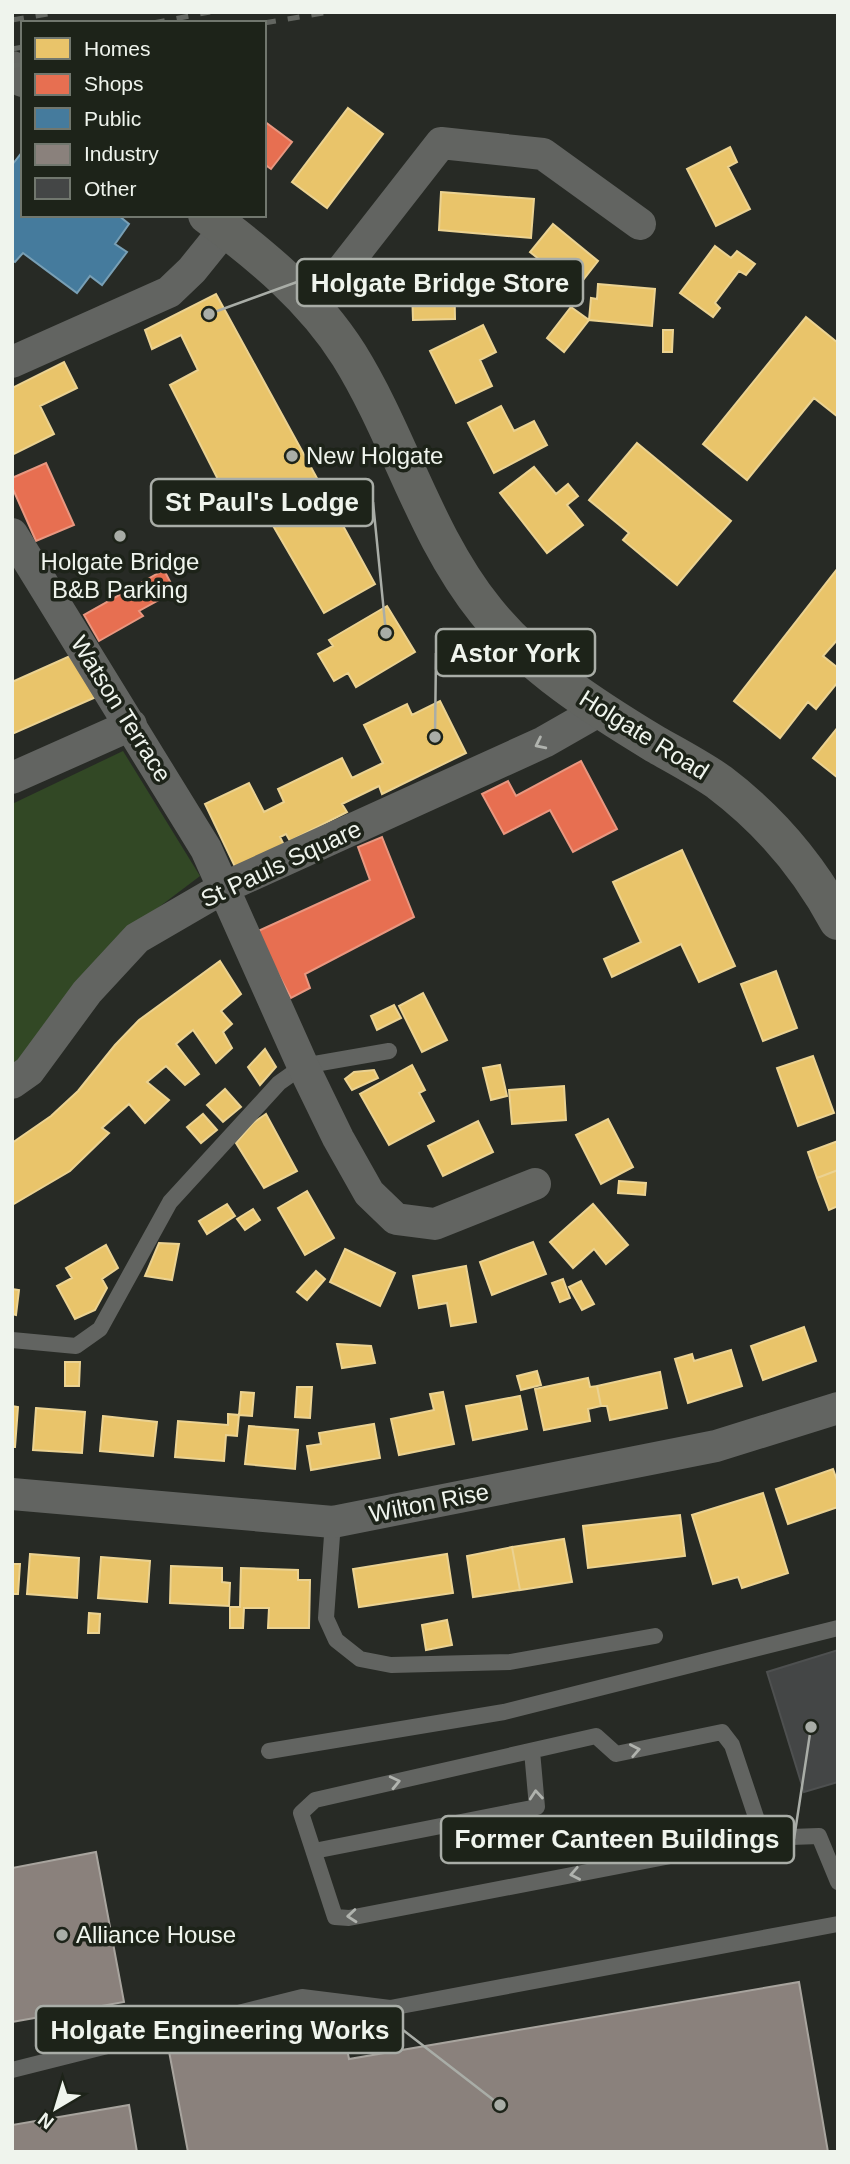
<svg xmlns="http://www.w3.org/2000/svg" width="850" height="2164" font-family="Arial,sans-serif">
  <style>
    .green { fill: #324825 }
    .homes { fill: #e9c46a; stroke: #ebd291; stroke-width: 2 }
    .shops { fill: #e76f51; stroke: #e99780; stroke-width: 2 }
    .public { fill: #457b9d; stroke: #789fb5; stroke-width: 2 }
    .industry { fill: #8a817c; stroke: #a8a49e; stroke-width: 2 }
    .building { fill: #444646; stroke: #4e5050; stroke-width: 2 }
    .lines { fill: none; stroke-linecap: round; stroke-linejoin: round }
    .service { stroke: #626461; stroke-width: 16 }
    .minor { stroke: #626461; stroke-width: 32 }
    .primary { stroke: #626460; stroke-width: 38 }
    .rail { stroke: #636661; stroke-width: 5; stroke-dasharray: 12 12; stroke-linecap: butt }
    .oneway { stroke: #b0b3ae }
    .poi-dot { fill: #a9ada7; stroke: #1d2319; stroke-width: 2.5 }
    .labels { text-anchor: middle; stroke-width: 7; stroke-linejoin: round; paint-order: stroke }
    .poi-label { font-size: 24px; fill: #eff4ed; stroke: #1d2319; text-anchor: start }
    .street-label { font-size: 24px; fill: #eff4ed; stroke: #1d2319 }
    .leader { fill: none; stroke: #a9ada7; stroke-width: 2.5 }
    .callout-dot { fill: #a9ada7; stroke: #1d2319; stroke-width: 2.5 }
    .callout { fill: #1d2319; stroke: #a9ada7; stroke-width: 2.5 }
    .callout-label { font-size: 26px; text-anchor: middle; font-weight: bold; fill: #eff4ed }
  </style>
  <rect width="100%" height="100%" fill="#272a25"/>
  <!-- green -->
  <path class="green" d="M123,751L200,876L122,935L32,1048L12,1067V804Z"/>
  <!-- homes -->
  <path class="homes" d="M348,108L383,134L327,208L292,182Z
    M730,147L737,162L728,167L750,209L716,226L687,169Z
    M441,192L534,199L531,238L439,230Z
    M553,224L598,261L576,289L530,252Z
    M715,246L731,258L737,251L755,264L746,275L739,271L715,303L720,308L713,317L680,293Z
    M454,260L455,319L413,320L411,261Z
    M598,284L655,289L652,326L589,320L591,298L597,299Z
    M216,294L375,584L324,613L258,500L235,513L170,385L198,370L181,335L152,349L145,330Z
    M571,307L589,320L564,352L547,338Z
    M806,317L838,343V417L814,398L747,480L703,444Z
    M483,325L496,352L480,360L492,386L456,403L430,351Z
    M663,330H673L672,352H663Z
    M64,362L77,388L40,406L54,434L12,455V388Z
    M501,406L514,431L534,421L547,445L494,473L468,423Z
    M637,443L731,521L677,585L623,540L629,533L589,500Z
    M534,467L556,494L568,484L578,496L567,505L583,525L547,553L500,493Z
    M838,568V639L823,656L838,668V682L816,709L808,702L780,738L734,701Z
    M387,606L415,652L356,687L348,673L334,681L318,654L333,646L329,640Z
    M70,656L96,697L12,734V682Z
    M440,701L466,753L382,794L379,786L342,804L347,812L290,841L286,834L280,837L285,847L237,871L205,804L249,783L264,812L284,802L278,789L342,758L352,778L383,763L364,725L407,704L412,715Z
    M838,727V778L813,758Z
    M682,850L735,966L699,982L681,944L612,977L604,959L641,942L613,882Z
    M220,961L241,994L221,1011L232,1024L223,1032L232,1048L216,1063L193,1030L176,1044L199,1074L185,1085L166,1066L147,1082L169,1100L145,1123L129,1104L102,1128L109,1133L70,1171L12,1205V1143L51,1116L78,1091L115,1045L139,1020Z
    M776,971L797,1028L763,1041L741,984Z
    M423,993L447,1040L422,1052L399,1006Z
    M394,1005L401,1018L377,1030L371,1016Z
    M265,1049L276,1067L260,1085L248,1067Z
    M813,1056L834,1113L798,1126L777,1068Z
    M412,1065L425,1090L419,1093L434,1121L389,1145L360,1094Z
    M500,1065L507,1096L491,1100L483,1068Z
    M374,1070L378,1078L352,1090L345,1079L354,1072Z
    M564,1086L566,1120L512,1124L509,1090Z
    M225,1089L241,1107L223,1122L207,1105Z
    M203,1114L217,1130L201,1143L187,1127Z
    M266,1114L297,1171L264,1188L236,1143L253,1123Z
    M608,1119L633,1167L601,1184L576,1135Z
    M478,1121L493,1152L443,1176L428,1146Z
    M838,1141V1170L817,1178L808,1152Z
    M838,1170V1206L829,1210L817,1178Z
    M619,1181L646,1183L645,1195L618,1193Z
    M307,1191L334,1238L305,1255L278,1208Z
    M227,1204L235,1216L207,1234L199,1221Z
    M593,1204L628,1245L606,1264L594,1249L573,1268L550,1242Z
    M253,1209L260,1220L245,1230L237,1219Z
    M533,1242L546,1274L492,1295L480,1262Z
    M159,1243L179,1244L172,1280L145,1276Z
    M106,1245L118,1268L102,1279L107,1288L95,1310L75,1319L57,1286L72,1278L66,1268Z
    M345,1249L395,1273L380,1306L330,1282Z
    M466,1266L476,1322L451,1326L447,1303L419,1308L413,1276Z
    M316,1271L325,1279L307,1300L297,1292Z
    M563,1279L570,1298L560,1302L552,1283Z
    M581,1281L594,1304L582,1310L569,1287Z
    M12,1289L19,1290L16,1315L12,1314Z
    M804,1327L816,1361L763,1380L751,1346Z
    M337,1344L371,1346L375,1363L342,1368Z
    M731,1350L742,1386L688,1403L675,1359L692,1354L694,1361Z
    M65,1362H80L79,1386H65Z
    M537,1371L541,1385L521,1390L517,1376Z
    M660,1372L667,1408L610,1420L607,1406H601L597,1386Z
    M588,1378L590,1387L597,1386L601,1406L588,1409L590,1421L544,1430L535,1389Z
    M297,1387H312L310,1418L295,1417Z
    M241,1392L254,1393L252,1416L239,1415Z
    M443,1392L454,1444L399,1455L391,1419L434,1410L430,1394Z
    M520,1396L527,1429L473,1440L466,1406Z
    M12,1406L18,1407L15,1447H12Z
    M36,1408L85,1412L82,1453L33,1450Z
    M228,1414L239,1415L237,1436L226,1435L224,1461L175,1457L178,1421L228,1425Z
    M103,1416L157,1422L153,1456L100,1451Z
    M374,1424L380,1458L311,1470L307,1446L321,1444L319,1433Z
    M249,1426L298,1430L295,1469L245,1464Z
    M833,1469L838,1483V1507L788,1524L776,1489Z
    M763,1493L788,1573L742,1588L738,1577L713,1584L692,1515Z
    M680,1515L685,1556L588,1568L583,1526Z
    M564,1539L572,1582L520,1590L512,1547Z
    M512,1547L520,1590L473,1597L467,1556Z
    M30,1554L79,1558L77,1598L27,1594Z
    M447,1554L453,1593L359,1607L353,1569Z
    M101,1557L150,1561L147,1602L98,1598Z
    M12,1564H20L18,1594H12Z
    M171,1566L222,1568V1582L230,1583L229,1606L170,1603Z
    M241,1568L298,1570V1580H310L309,1628H268L269,1608H244L243,1628H230V1607H240Z
    M89,1613L100,1614L99,1633H88Z
    M447,1620L452,1645L426,1650L422,1625Z"/>
  <!-- shops -->
  <path class="shops" d="M264,121L292,142L271,169L264,164Z
    M46,463L74,525L36,541L12,487V478Z
    M164,570L175,591L139,611L143,616L99,641L84,615Z
    M581,761L617,829L573,852L550,810L504,834L482,794L508,781L516,796Z
    M382,837L414,917L305,974L310,988L291,998L256,932L370,880L358,847Z"/>
  <!-- public -->
  <path class="public" d="M23,151V215H118L129,224L115,244L127,252L102,285L90,276L77,293L23,253L15,262L12,260V165Z"/>
  <!-- industry -->
  <path class="industry" d="M96,1852L124,2002L12,2022V1868Z
    M799,1982L828,2152H188L168,2046L340,2014L349,2059Z
    M129,2105L137,2152H12V2125Z"/>
  <!-- building -->
  <path class="building" d="M838,1650V1782L804,1792L767,1672Z"/>
  <g class="lines">
    <!-- service -->
    <path class="service" d="M12,1340L76,1346L100,1329L170,1202L279,1083L303,1066L389,1051
      M333,1522L326,1618L336,1640L360,1659L391,1665L510,1662L655,1636
      M269,1751L504,1712L838,1628
      M763,1838L732,1745L722,1732L616,1754L596,1736L315,1800L301,1813L335,1917L349,1918L763,1838L819,1836L838,1882
      M314,1851L537,1807L532,1751
      M12,2070L302,1997L390,2008L838,1924"/>
    <!-- minor -->
    <path class="minor" d="M313,307L441,143L543,154L640,224
      M12,362L169,292L192,270L225,229
      M12,534L206,849L303,1066L338,1138L369,1193L396,1219L435,1224L535,1184
      M12,778L131,725
      M12,1083L29,1071L87,992L137,938L223,888L544,742L600,710
      M12,1494L333,1522L716,1446L838,1408"/>
    <!-- primary -->
    <path class="primary" d="M12,70L23,78
      M207,215C261,255 313,298 349,355C400,437 424,534 486,611C531,667 594,707 655,744C676,756 699,768 719,782C768,819 809,867 838,921"/>
    <!-- rail -->
    <path class="rail" d="M12,20L59,12
      M153,23L210,12
      M264,23L330,12
      M12,49L23,47
      M12,66L23,64"/>
  </g>
  <!-- one-way arrows -->
  <defs><path id="oneway-chevron" d="M-2-3.5L2.5 0L-2 3.5" fill="none" stroke-width="1.6" stroke-linecap="round" stroke-linejoin="round" transform="scale(1.75)"/></defs>
  <g class="oneway">
    <use href="#oneway-chevron" transform="translate(540 744) rotate(154)"/>
    <use href="#oneway-chevron" transform="translate(635 1750) rotate(-11)"/>
    <use href="#oneway-chevron" transform="translate(395 1782) rotate(-13)"/>
    <use href="#oneway-chevron" transform="translate(536 1795) rotate(-95)"/>
    <use href="#oneway-chevron" transform="translate(575 1874) rotate(169)"/>
    <use href="#oneway-chevron" transform="translate(352 1916) rotate(175)"/>
  </g>
  <!-- markers -->
  <g class="poi-dot">
    <circle cx="292" cy="456" r="7"/>
    <circle cx="120" cy="536" r="7"/>
    <circle cx="62" cy="1935" r="7"/>
  </g>
  <g class="labels">
    <!-- poi labels -->
    <g class="poi-label">
      <text x="306" y="464">New Holgate</text>
      <text x="120" y="570" text-anchor="middle">Holgate Bridge<tspan x="120" dy="28">B&amp;B Parking</tspan></text>
      <text x="76" y="1943">Alliance House</text>
    </g>
    <!-- street labels -->
    <g class="street-label">
      <text transform="translate(121 709) rotate(58)" y="8">Watson Terrace</text>
      <text transform="translate(644 735) rotate(32)" y="8">Holgate Road</text>
      <text transform="translate(281 864) rotate(-25)" y="8">St Pauls Square</text>
      <text transform="translate(429 1503) rotate(-11)" y="8">Wilton Rise</text>
    </g>
  </g>
  <!-- callouts -->
  <path class="leader" d="M209 314L297 282M386 633L373 502M435 737L436 653M811 1727L794 1839M500 2105L403 2030"/>
  <g class="callout-dot">
    <circle cx="209" cy="314" r="7"/>
    <circle cx="386" cy="633" r="7"/>
    <circle cx="435" cy="737" r="7"/>
    <circle cx="811" cy="1727" r="7"/>
    <circle cx="500" cy="2105" r="7"/>
  </g>
  <g class="callout">
    <rect x="297" y="259" width="286" height="47" rx="7"/>
    <rect x="151" y="479" width="222" height="47" rx="7"/>
    <rect x="436" y="629" width="159" height="47" rx="7"/>
    <rect x="441" y="1816" width="353" height="47" rx="7"/>
    <rect x="36" y="2006" width="367" height="47" rx="7"/>
  </g>
  <g class="callout-label">
    <text x="440" y="292">Holgate Bridge Store</text>
    <text x="262" y="511">St Paul's Lodge</text>
    <text x="515" y="662">Astor York</text>
    <text x="617" y="1848">Former Canteen Buildings</text>
    <text x="220" y="2039">Holgate Engineering Works</text>
  </g>
  <!-- border -->
  <rect width="850" height="2164" fill="none" stroke="#eff4ed" stroke-width="28"/>
  <!-- legend -->
  <rect x="21" y="21" width="245" height="196" fill="#1d2319" stroke="#71776e" stroke-width="2"/>
  <rect x="35" y="38" width="35" height="21" fill="#e9c46a" stroke="#71776e" stroke-width="2"/>
  <text x="84" y="56" font-size="21" fill="#eff4ed">Homes</text>
  <rect x="35" y="74" width="35" height="21" fill="#e76f51" stroke="#71776e" stroke-width="2"/>
  <text x="84" y="91" font-size="21" fill="#eff4ed">Shops</text>
  <rect x="35" y="108" width="35" height="21" fill="#457b9d" stroke="#71776e" stroke-width="2"/>
  <text x="84" y="126" font-size="21" fill="#eff4ed">Public</text>
  <rect x="35" y="144" width="35" height="21" fill="#8a817c" stroke="#71776e" stroke-width="2"/>
  <text x="84" y="161" font-size="21" fill="#eff4ed">Industry</text>
  <rect x="35" y="178" width="35" height="21" fill="#444646" stroke="#71776e" stroke-width="2"/>
  <text x="84" y="196" font-size="21" fill="#eff4ed">Other</text>
  <!-- north arrow -->
  <g transform="translate(56 2108) rotate(218)" stroke="#1d2319" stroke-width="5" paint-order="stroke">
  <path d="M0-5L12 26L0 18L-12 26Z" fill="#eff4ed"/>
  <text y="-10" font-size="19" font-weight="bold" text-anchor="middle" fill="#eff4ed">N</text>
  </g>
</svg>
